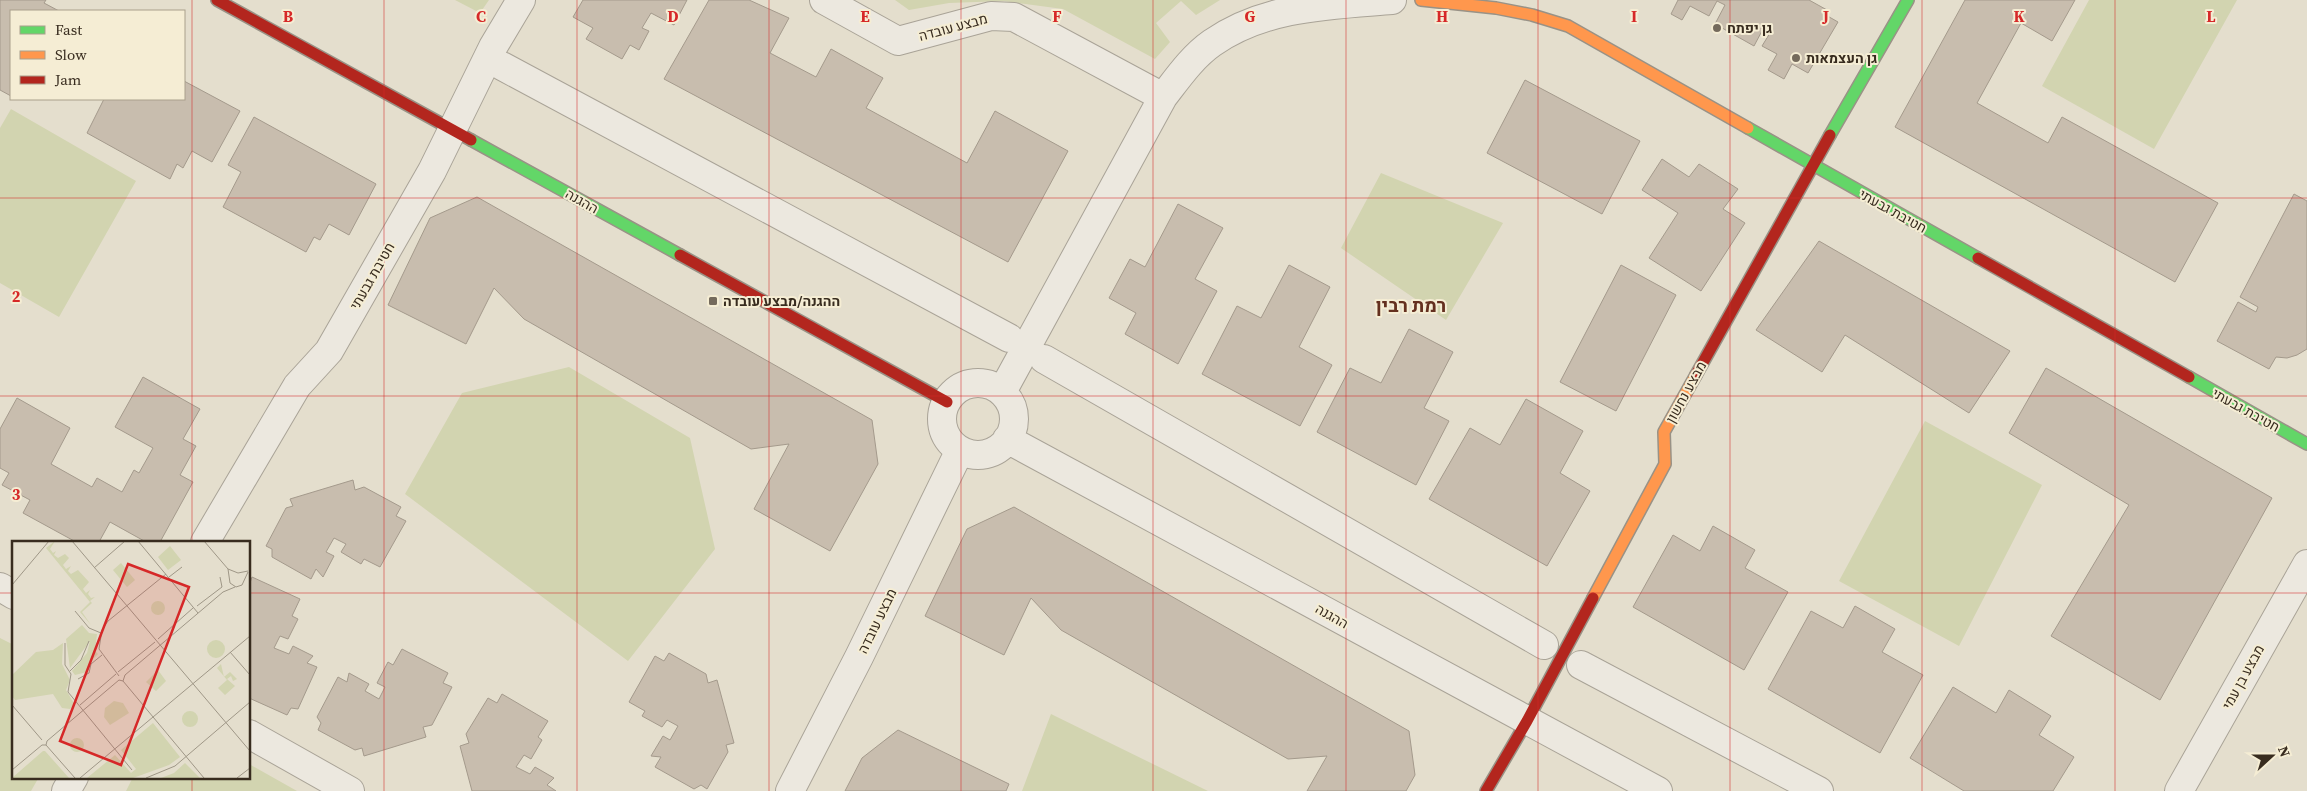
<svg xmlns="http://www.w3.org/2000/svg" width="2307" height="791" font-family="'Source Serif 4',Heebo,serif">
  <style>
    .green { fill: #d2d4b0 }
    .building { fill: #c8bdae; stroke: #a49a8c }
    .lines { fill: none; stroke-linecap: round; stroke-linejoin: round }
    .street-casing { stroke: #a9a397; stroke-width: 30 }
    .fast-casing { stroke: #999286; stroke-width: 14 }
    .slow-casing { stroke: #999286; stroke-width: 14 }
    .jam-casing { stroke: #999286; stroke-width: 14 }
    .street { stroke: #ece8df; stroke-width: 28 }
    .fast { stroke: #63d668; stroke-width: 11 }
    .slow { stroke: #ff974d; stroke-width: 11 }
    .jam { stroke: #b3261e; stroke-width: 11 }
    .grid { fill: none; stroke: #d62828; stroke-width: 1; stroke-opacity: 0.55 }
    .poi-dot { fill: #746a5c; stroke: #f5edd4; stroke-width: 2 }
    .labels { text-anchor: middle; stroke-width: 4; stroke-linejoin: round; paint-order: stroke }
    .street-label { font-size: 14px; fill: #382c1f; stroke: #f5edd4 }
    .poi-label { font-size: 14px; font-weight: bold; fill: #382c1f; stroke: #f5edd4; text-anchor: start }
    .district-label { font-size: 19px; font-weight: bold; fill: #64301f; stroke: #f5edd4 }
    .inset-road { fill: none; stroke: #9f9787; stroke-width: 1 }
    .view { fill: #d62828; fill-opacity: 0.15; stroke: #d62828; stroke-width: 2.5 }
    .inset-edge { fill: none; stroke: #382c1f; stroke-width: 2.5 }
    .grid-label { font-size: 16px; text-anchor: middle; font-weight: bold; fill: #d62828; stroke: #f5edd4; stroke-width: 4; stroke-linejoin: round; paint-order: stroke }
  </style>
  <rect width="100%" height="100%" fill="#e4decd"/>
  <!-- green -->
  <path class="green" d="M455,0H489L480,13Z
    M895,0H1220L1196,15L1181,1L1156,23L1170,42L1155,59L1063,9L1004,1L949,3L909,10Z
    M2089,0H2237L2154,149L2042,86Z
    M11,109L136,181L59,317L0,283V128Z
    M1381,173L1503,223L1446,320L1341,248Z
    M569,367L690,438L715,549L628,661L405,494L462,393Z
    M1925,421L2042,485L1959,646L1839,581Z
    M0,638L14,645V777H39L31,791H0Z
    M1051,714L1208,791H1022Z
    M249,764L297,791H126L133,777H249Z"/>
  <!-- building -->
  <path class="building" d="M0,0H46L44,3L59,11H11V96L0,90Z
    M583,0H687L674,25L651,13L642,28L649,31L639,50L630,45L622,59L586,39L593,28L573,17Z
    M709,0H749L789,18L770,53L816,77L831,49L883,78L866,108L967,163L995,111L1068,151L1008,262L664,79Z
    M1678,0H1809L1827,10L1824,14L1838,22L1808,73L1792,64L1784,79L1768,70L1777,54L1762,46L1770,33L1763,29L1754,46L1715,24L1725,5L1717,1L1709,16L1690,6L1682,20L1671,14Z
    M1965,0H2075L2052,41L2021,23L1977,103L2048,143L2062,117L2218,203L2175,282L1895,127Z
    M1525,80L1640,141L1602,214L1487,153Z
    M184,81L240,111L212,162L192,151L183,168L177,164L170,179L87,133L104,99H184Z
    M254,117L376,184L349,235L329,224L320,240L314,237L306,252L223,207L241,172L228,165Z
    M1662,159L1689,177L1699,164L1738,189L1723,209L1745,223L1701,291L1649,258L1678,213L1642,190Z
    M2294,194L2307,201V349L2297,355L2287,358L2276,357L2269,369L2217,341L2238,302L2256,312L2258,307L2240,297Z
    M477,197L872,420L878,464L830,551L754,509L789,444L751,449L524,319L494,288L466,344L388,305L430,218Z
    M1178,204L1223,228L1195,279L1217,291L1178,364L1125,334L1136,313L1109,298L1130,259L1145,267Z
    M1819,241L2010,351L1969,413L1845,335L1822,372L1756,330Z
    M1289,265L1330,287L1299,347L1332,365L1300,426L1202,374L1237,306L1261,318Z
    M1621,265L1676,295L1616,411L1560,382Z
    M1409,329L1453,352L1424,408L1449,421L1416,485L1317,432L1350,368L1381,383Z
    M2046,368L2272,498L2160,700L2051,636L2129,505L2009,433Z
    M143,377L200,409L183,439L196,446L180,475L193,482L160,542H146L110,522L99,542H76L23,513L30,500L2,485L9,473L0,468V429L17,398L70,428L51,464L92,487L97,478L122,492L134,470L139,473L153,448L115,427Z
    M1526,399L1583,431L1560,473L1590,491L1547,566L1429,499L1470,428L1500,445Z
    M353,480L355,490L364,487L401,507L396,516L406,521L380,567L364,559L361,564L341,552L346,544L334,538L326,552L334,556L323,577L316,569L311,579L272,557V549L266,546L286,508L293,506L290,499Z
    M1014,507L1409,731L1415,775L1406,791H1307L1327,756L1288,759L1061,630L1031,598L1004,655L925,616L967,529Z
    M1713,526L1755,550L1745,568L1788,592L1744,670L1633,607L1673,535L1700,551Z
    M252,577L300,599L292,616L298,619L288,639L280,636L274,648L289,654L293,646L313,656L307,663L317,667L298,709L291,708L287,715L249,698V586Z
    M1855,606L1895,629L1882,652L1923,675L1880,753L1768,689L1811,611L1843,628Z
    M402,649L448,673L443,683L452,687L432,725L423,727L426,737L364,756L362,748L355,750L318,730L321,723L317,717L338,677L347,682L349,673L369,684L365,691L379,699L385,687L377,683L388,662L393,665Z
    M669,653L706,674L708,683L717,680L734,743L726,745L728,752L707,789L701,785L694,789L655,767L661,757L651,756L663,736L670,740L678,726L667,720L662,727L642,716L645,711L629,702L655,656L664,661Z
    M1953,687L1996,713L2009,690L2051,716L2039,735L2074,757L2053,791H1964L1910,758Z
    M502,694L548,721L538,737L542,740L531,759L524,755L516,767L530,774L535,767L554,778L547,785L556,791H472L460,746L469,743L466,734L488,698L497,703Z
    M898,730L1009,784L1006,791H845L862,758Z"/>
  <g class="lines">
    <defs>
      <path id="street" d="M824,0L898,41L991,16L1014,17L1163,97
        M502,66L1009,338
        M1044,359L1544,645
        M942 419a36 36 0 1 1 72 0a36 36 0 1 1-72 0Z
        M1002,392L1163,97C1177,79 1192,57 1212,43C1265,6 1329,5 1392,0
        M1007,439L1658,791
        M205,542L297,386L329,351L432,171L493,47L521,0
        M0,587L14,595
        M1581,665L1819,791
        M249,734L350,791
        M66,791L74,777
        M790,791L859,657L960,450
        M2179,791L2307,564"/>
      <path id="fast" d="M1748,128L1978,258
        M1830,135L1908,0
        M471,140L680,255
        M2189,377L2307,444"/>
      <path id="slow" d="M1421,0L1496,8L1532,15L1568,26L1748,128
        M1593,598L1665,464L1664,432L1696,375"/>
      <path id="jam" d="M217,0L471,140
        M680,255L947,402
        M1978,258L2189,377
        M1696,375L1830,135
        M1486,791L1527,721L1593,598"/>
    </defs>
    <!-- street casing -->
    <use href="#street" class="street-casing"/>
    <!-- fast casing -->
    <use href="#fast" class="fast-casing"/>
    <!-- slow casing -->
    <use href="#slow" class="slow-casing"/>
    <!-- jam casing -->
    <use href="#jam" class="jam-casing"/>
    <!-- street -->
    <use href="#street" class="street"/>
    <!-- fast -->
    <use href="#fast" class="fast"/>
    <!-- slow -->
    <use href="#slow" class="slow"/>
    <!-- jam -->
    <use href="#jam" class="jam"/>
  </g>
  <!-- grid -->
  <path class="grid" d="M192,0V542M384,0V791M577,0V791M769,0V791M961,0V791M1153,0V791M1346,0V791M1538,0V791M1730,0V791M1922,0V791M2115,0V791M0,198H2307M0,396H2307M0,593H14M249,593H2307M192,777V791"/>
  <!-- markers -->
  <g class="poi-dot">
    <circle cx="1717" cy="28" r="5"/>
    <circle cx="1796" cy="58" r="5"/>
    <rect x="708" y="296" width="10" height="10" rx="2.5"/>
  </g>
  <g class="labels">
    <!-- street labels -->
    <g class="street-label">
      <text transform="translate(953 27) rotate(-15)" y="5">מבצע עובדה</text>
      <text transform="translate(582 201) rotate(29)" y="5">ההגנה</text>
      <text transform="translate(1893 211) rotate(29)" y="5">חטיבת גבעתי</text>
      <text transform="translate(372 276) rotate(-60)" y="5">חטיבת גבעתי</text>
      <text transform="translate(1686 392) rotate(-61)" y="5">מבצע נחשון</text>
      <text transform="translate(2246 410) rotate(29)" y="5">חטיבת גבעתי</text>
      <text transform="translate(1332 616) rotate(29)" y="5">ההגנה</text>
      <text transform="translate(877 621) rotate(-64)" y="5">מבצע עובדה</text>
      <text transform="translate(2243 677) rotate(-61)" y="5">מבצע בן עמי</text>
    </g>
    <!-- poi labels -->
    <g class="poi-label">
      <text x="1727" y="33">גן יפתח</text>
      <text x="1806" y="63">גן העצמאות</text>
      <text x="723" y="306">ההגנה/מבצע עובדה</text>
    </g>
    <!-- district labels -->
    <g class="district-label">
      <text x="1411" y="312">רמת רבין</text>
    </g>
  </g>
  <!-- overview -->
  <g transform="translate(12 541)">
    <rect width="238" height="238" fill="#e4decd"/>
    <path d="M43,0L38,8L41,12L44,10L42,14L46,17L53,13L57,17L51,24L54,28L59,25L56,30L59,33L66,29L77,41L71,48L74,52L78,49L76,53L79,57L83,56L78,60L80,62L70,71L79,84L68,71L78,61L34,7ZM158,5L169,19L156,29L146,16ZM109,22L123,39L115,46L101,29ZM139 67a7 7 0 1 1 14 0a7 7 0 1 1-14 0ZM70,84L77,92L85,93L83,110L86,113L80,119L75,131L63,134L60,130L75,112L78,100L58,127L54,98ZM195 108a9 9 0 1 1 18 0a9 9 0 1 1-18 0ZM51,102L50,123L58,139L54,149L63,164L58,168L50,167L41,153L3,159L0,155V134L24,111L41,109ZM209,123L212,136L218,131L225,138L221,140L219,135L215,138L223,145L213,154L206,147L215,139L205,127ZM146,129L154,140L144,150L134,141ZM102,160L111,162L117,172L98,184L92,176L93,167ZM170 178a8 8 0 1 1 16 0a8 8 0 1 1-16 0ZM141,182L168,216L157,224L121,237H75L103,214L119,232L124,228L109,209ZM58 204a7 7 0 1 1 14 0a7 7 0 1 1-14 0ZM33,210L57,237H0L31,210ZM173,222L188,237H149L162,232Z" fill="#d2d4b0"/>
    <path class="inset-road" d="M60,0L238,210M126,0L186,72M192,0L216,28L226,32L236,30M82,27L113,0M216,28L218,42L224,46L230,44L236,31M157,36L170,26M0,44L37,0M185,65L210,46L208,36M63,70L77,87L89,92M146,98L181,67M53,102V124L59,133L56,151L120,229M218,111L238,134M58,130L69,119L77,100M106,131L143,101M107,135L87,108L90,89L96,80L154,33M66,138L77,132L79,123L90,114M111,140L192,237M0,164L30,199M68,164L104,133M34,204L63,237M0,229L30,204H34L35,200L107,139L111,140L113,134L211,51L223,46M68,237L238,95M134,237L163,225L238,161M225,237L238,227"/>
    <path class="view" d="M116,23L177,46L109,224L48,200Z"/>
    <rect width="238" height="238" class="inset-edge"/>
  </g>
  <g class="grid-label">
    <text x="288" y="22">B</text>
    <text x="481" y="22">C</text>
    <text x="673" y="22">D</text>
    <text x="865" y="22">E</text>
    <text x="1057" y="22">F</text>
    <text x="1250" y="22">G</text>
    <text x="1442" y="22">H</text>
    <text x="1634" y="22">I</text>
    <text x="1826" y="22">J</text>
    <text x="2019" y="22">K</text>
    <text x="2211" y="22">L</text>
    <text x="16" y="302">2</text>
    <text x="16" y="500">3</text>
  </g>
  <!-- legend -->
  <rect x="10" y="10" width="175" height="90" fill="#f5edd4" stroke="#a9a08c"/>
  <rect x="20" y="26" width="25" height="8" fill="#63d668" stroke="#a9a08c"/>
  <text x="55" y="35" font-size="15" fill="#382c1f">Fast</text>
  <rect x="20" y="51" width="25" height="8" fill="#ff974d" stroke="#a9a08c"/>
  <text x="55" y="60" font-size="15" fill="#382c1f">Slow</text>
  <rect x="20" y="76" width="25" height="8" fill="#b3261e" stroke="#a9a08c"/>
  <text x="55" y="85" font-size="15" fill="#382c1f">Jam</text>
  <!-- north arrow -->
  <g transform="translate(2272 756) rotate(69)" stroke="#f5edd4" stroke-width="4" paint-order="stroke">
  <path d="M0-4L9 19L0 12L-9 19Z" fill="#382c1f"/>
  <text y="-8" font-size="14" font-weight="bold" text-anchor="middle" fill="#382c1f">N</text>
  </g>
</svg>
